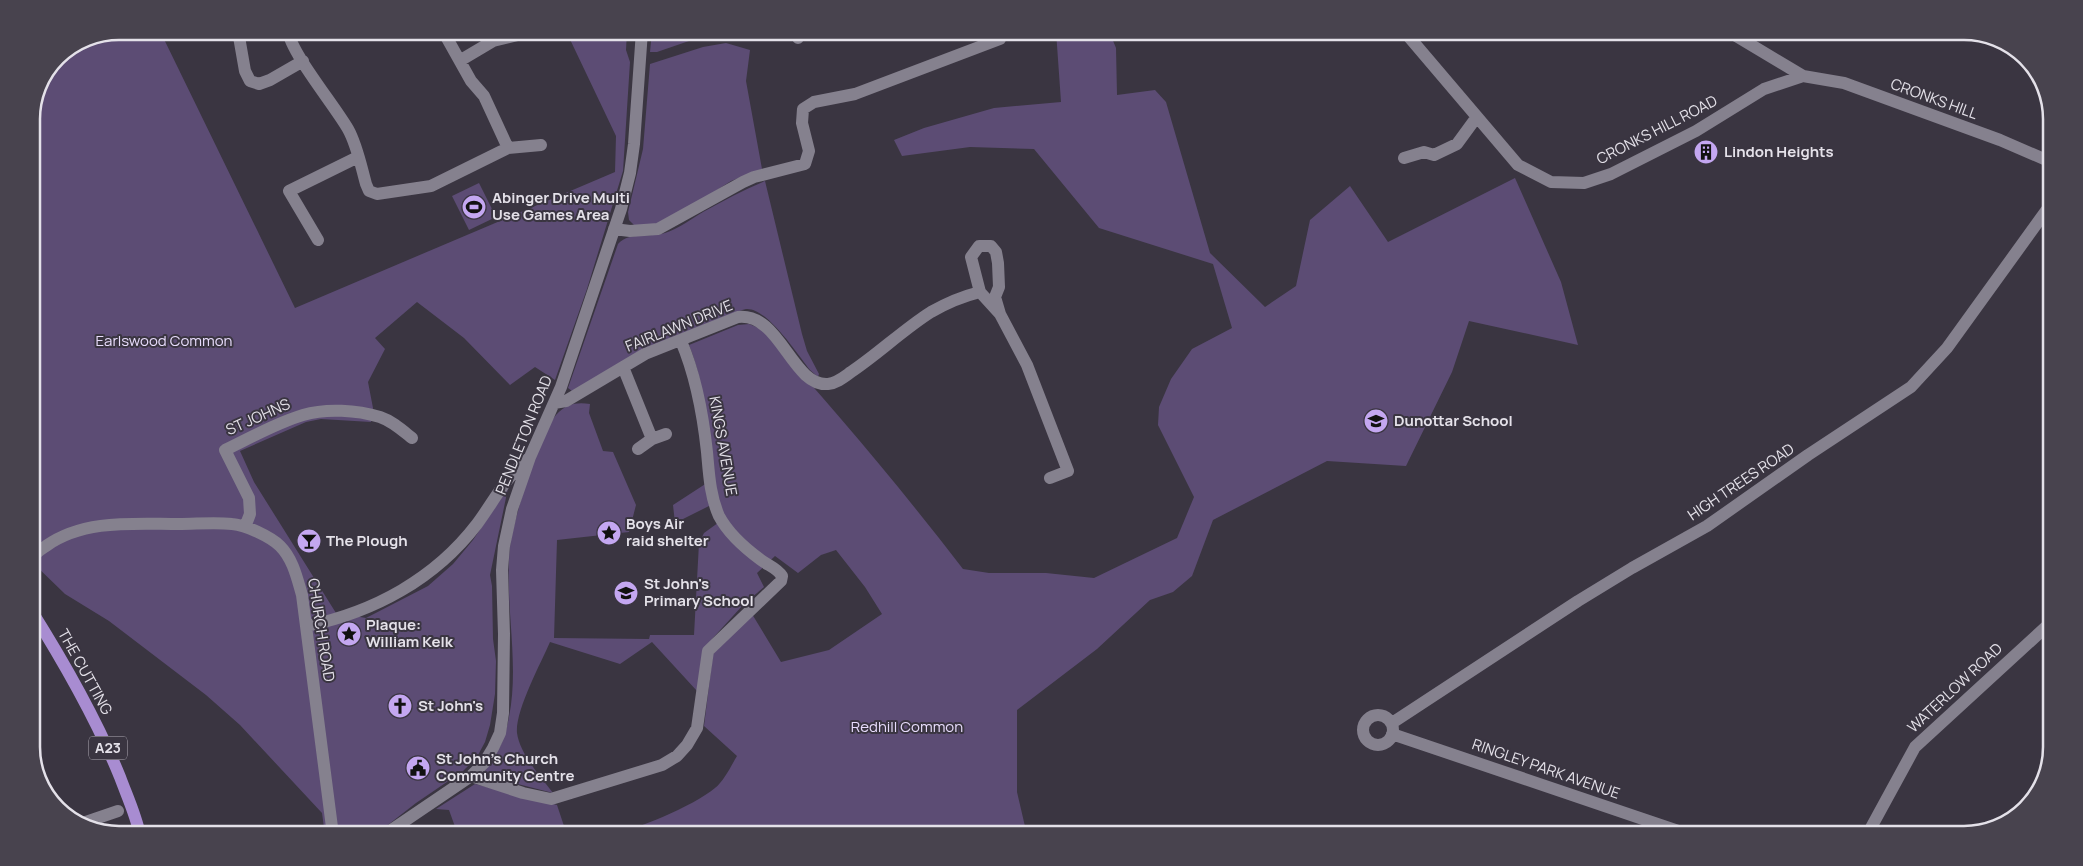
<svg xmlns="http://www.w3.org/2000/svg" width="2083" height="866" font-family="Manrope,sans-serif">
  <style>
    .green { fill: #5c4c74 }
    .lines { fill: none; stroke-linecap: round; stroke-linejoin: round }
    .stream { stroke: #8772a8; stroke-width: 4 }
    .minor { stroke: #85818e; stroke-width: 12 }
    .major { stroke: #a88cd1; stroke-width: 12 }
    .labels { text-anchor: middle; stroke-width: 4; stroke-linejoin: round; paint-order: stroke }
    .shield { fill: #3a3541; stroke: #b1adb7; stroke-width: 1 }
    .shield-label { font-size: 14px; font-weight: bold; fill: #e4e1e9 }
    .street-label { font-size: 15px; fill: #e4e1e9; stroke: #3a3541 }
    .poi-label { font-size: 15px; font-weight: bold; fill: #e4e1e9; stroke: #3a3541; text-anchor: start }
    .park-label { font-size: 15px; fill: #e8dcfc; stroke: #3a3541 }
    .rim { fill: none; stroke: #e4e1e9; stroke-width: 2.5 }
  </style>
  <rect width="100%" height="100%" fill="#3a3541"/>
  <!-- green -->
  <path class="green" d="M119,31H160L295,308L615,172L616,136L566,31H627L626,50L630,62L623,171L587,289L555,380L535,367L510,385L464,338L417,302L375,338L385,349L368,382L373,408L371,422L321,419L306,422L240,451L254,482L336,613L366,618L428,586L453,564L473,540L508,488L490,575L492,586L493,639L496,661L495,694L490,725L485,742L477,757L463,771L416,803L375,835H325L322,813L240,725L206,695L109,621L65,594L31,561V113L57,57L85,38Z
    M652,31H718L657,52H650Z
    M1056,31H1109L1116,48L1117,95L1155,90L1166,102L1210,253L1265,307L1296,286L1310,220L1350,186L1388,242L1515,178L1561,282L1578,345L1469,321L1452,372L1406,466L1327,461L1213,520L1192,576L1173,592L1150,600L1097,649L1017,710V792L1027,835H607C635,831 693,806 715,788C724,781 731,766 737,756L704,726L713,654L752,614L781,662L829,650L882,614L865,587L836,550L821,555L798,573L775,556L757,573L764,587L743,605L712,639L697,691L652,642L620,664L550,642C541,663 515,711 517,733C520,754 540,776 553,793L482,775C497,754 504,743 509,717C520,662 504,603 510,547C512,523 541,431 556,415C566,404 576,402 590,404L589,413L603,451L613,452L636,505L629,532L557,540L554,638L649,639L650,635H694L699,543L704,533L722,520L715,503L675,523L673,505L713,479C707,434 706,387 689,345L738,325L749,324L761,329C832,406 899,486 963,569L989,573H1046L1094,578L1177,538L1194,497L1158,425L1159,407L1171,379L1192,349L1232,328L1213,264L1099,228L1034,149L970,147L902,156L894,140L924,128L994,108L1061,102Z
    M726,43L750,50L746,81L762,169L731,181L706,197L654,225H634L629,220L628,212L643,149L650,64L703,47Z
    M765,181L802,334L807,351L819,374L818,377L810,370C798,355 767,307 746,309C741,310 736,313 731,314L572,391L568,388L618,244C630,231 649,238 665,233C678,229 691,219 703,212C723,201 743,190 765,181Z
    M479,183L496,217L469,230L452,196Z
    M475,784L557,805L567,835H458L449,810L436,809Z"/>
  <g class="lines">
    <!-- stream -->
    <path class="stream" d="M89,41V37"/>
    <!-- minor -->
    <path class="minor" d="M238,31L245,71L250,81L259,84L270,80L303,61
      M288,31C291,53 335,106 348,129C357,145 361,166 366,184L369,191L377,194L431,186L508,148L484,96L471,81L443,31
      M1404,31L1518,165L1551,182L1584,183L1611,174L1696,131L1764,89L1803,76
      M1728,31L1803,76L1844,83L2000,140L2051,162
      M798,38V31
      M461,60L493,41L534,31
      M508,148L541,145
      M1404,158L1424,152L1434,155L1457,144L1476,118
      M614,229L630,231L658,229L743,182L754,177L805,164L809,151L802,123L803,109L814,102L855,94L1000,39
      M318,240L289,191L358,157
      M1000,314L995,297L999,287L998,263L996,252L991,246H979L971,257L980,292L1000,314L1027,365L1068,471L1050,478
      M623,367L652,439L666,434
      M554,403L566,401L645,354L738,317C780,312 792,387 828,384C837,383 844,377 851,372C878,354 904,329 931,312C945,304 964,296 980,292
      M638,449L652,439
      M245,527L250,514L249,498L225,450C250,438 276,423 303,415C326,408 357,410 380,417C392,421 402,430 412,438
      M31,559C35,553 40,550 46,546C84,519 134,524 179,524C196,524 215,522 232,524C246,525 271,537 280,546C293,559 297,578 302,595L333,835
      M307,626C374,612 435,579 477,524C494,501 506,476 529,458
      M1363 730a15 15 0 1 1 30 0a15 15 0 1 1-30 0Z
      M1392,723L1578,601L1632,568L1707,526L1808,455L1911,387L1947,348L2051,204
      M1392,734L1690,835
      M471,776L523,793L551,799L662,765L677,756L687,745L697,728L708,651L781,581L782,576C777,568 769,566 761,560C746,549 728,533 719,516C710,496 709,474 707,452C703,415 696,376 681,341
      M80,824L118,811
      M384,835L471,776L484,763L493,748L500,733L503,713L504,634L502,570L504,546L512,509L530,457L561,387L621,209L630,173L634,144L642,31
      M1867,835L1915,747L2047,626"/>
    <!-- major -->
    <path class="major" d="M31,610C65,664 96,718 120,777C127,796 136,815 140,835"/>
  </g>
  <!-- icons -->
  <defs>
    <symbol id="building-disc" viewBox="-11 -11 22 22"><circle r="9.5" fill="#c4a7f1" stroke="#3a3541"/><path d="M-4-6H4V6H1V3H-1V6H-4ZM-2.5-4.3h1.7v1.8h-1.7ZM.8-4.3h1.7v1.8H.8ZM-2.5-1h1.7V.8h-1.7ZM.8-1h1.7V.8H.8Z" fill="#111"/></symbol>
    <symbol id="stadium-disc" viewBox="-11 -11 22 22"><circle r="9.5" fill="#c4a7f1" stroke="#3a3541"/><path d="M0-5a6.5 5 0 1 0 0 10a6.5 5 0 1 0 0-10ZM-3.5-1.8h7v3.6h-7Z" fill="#111"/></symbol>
    <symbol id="school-disc" viewBox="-11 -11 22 22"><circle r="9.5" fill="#c4a7f1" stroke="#3a3541"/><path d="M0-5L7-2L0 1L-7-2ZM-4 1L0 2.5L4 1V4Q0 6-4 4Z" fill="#111"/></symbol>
    <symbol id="sight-disc" viewBox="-11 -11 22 22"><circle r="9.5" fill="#c4a7f1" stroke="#3a3541"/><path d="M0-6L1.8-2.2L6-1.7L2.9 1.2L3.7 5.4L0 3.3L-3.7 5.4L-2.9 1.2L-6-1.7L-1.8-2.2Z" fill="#111"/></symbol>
    <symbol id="bar-disc" viewBox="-11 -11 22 22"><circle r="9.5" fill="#c4a7f1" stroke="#3a3541"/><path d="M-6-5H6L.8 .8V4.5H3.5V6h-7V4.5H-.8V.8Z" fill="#111"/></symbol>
    <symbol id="church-disc" viewBox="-11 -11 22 22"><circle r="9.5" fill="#c4a7f1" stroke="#3a3541"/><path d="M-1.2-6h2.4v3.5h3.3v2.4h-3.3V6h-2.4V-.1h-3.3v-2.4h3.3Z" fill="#111"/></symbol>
    <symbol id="civic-disc" viewBox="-11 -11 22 22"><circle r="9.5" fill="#c4a7f1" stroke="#3a3541"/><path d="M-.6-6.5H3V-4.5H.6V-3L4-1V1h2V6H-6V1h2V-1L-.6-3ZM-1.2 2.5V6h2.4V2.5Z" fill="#111"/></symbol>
  </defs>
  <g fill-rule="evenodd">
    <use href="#building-disc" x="1692" y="138" width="28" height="28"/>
    <use href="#stadium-disc" x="460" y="193" width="28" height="28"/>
    <use href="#school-disc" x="1362" y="407" width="28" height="28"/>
    <use href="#sight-disc" x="595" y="519" width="28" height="28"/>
    <use href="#bar-disc" x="295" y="527" width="28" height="28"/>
    <use href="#school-disc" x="612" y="579" width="28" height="28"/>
    <use href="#sight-disc" x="335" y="620" width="28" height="28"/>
    <use href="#church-disc" x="386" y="692" width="28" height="28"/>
    <use href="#civic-disc" x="404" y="754" width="28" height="28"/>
  </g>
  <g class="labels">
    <!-- shield labels -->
    <rect class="shield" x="89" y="736.5" width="38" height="23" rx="4"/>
    <g class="shield-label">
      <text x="108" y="753">A23</text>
    </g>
    <!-- street labels -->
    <g class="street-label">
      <text transform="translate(1934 99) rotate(20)" y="5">CRONKS HILL</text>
      <text transform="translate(1657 130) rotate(-27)" y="5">CRONKS HILL ROAD</text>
      <text transform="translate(679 326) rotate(-22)" y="5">FAIRLAWN DRIVE</text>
      <text transform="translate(258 417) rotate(-24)" y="5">ST JOHNS</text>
      <text transform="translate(524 435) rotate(-68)" y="5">PENDLETON ROAD</text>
      <text transform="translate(723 446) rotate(80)" y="5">KINGS AVENUE</text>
      <text transform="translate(1741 482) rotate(-34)" y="5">HIGH TREES ROAD</text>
      <text transform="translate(321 630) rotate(81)" y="5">CHURCH ROAD</text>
      <text transform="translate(85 672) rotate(61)" y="5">THE CUTTING</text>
      <text transform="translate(1955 688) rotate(-43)" y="5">WATERLOW ROAD</text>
      <text transform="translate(1546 769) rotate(19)" y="5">RINGLEY PARK AVENUE</text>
    </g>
    <!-- poi labels -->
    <g class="poi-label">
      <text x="1724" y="157">Lindon Heights</text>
      <text x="492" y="203">Abinger Drive Multi<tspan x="492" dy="17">Use Games Area</tspan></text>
      <text x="1394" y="426">Dunottar School</text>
      <text x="626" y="529">Boys Air<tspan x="626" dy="17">raid shelter</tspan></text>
      <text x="326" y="546">The Plough</text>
      <text x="644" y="589">St John's<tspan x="644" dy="17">Primary School</tspan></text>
      <text x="366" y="630">Plaque:<tspan x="366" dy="17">William Kelk</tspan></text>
      <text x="418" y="711">St John's</text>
      <text x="436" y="764">St John's Church<tspan x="436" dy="17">Community Centre</tspan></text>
    </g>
    <!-- park labels -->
    <g class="park-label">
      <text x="164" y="346">Earlswood Common</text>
      <text x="907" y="732">Redhill Common</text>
    </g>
  </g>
  <!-- crop -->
  <path d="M0 0H2083V866H0ZM119 40H1964A79 79 0 0 1 2043 119V747A79 79 0 0 1 1964 826H119A79 79 0 0 1 40 747V119A79 79 0 0 1 119 40Z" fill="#48434e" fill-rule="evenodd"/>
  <path class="rim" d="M119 40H1964A79 79 0 0 1 2043 119V747A79 79 0 0 1 1964 826H119A79 79 0 0 1 40 747V119A79 79 0 0 1 119 40Z"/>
</svg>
